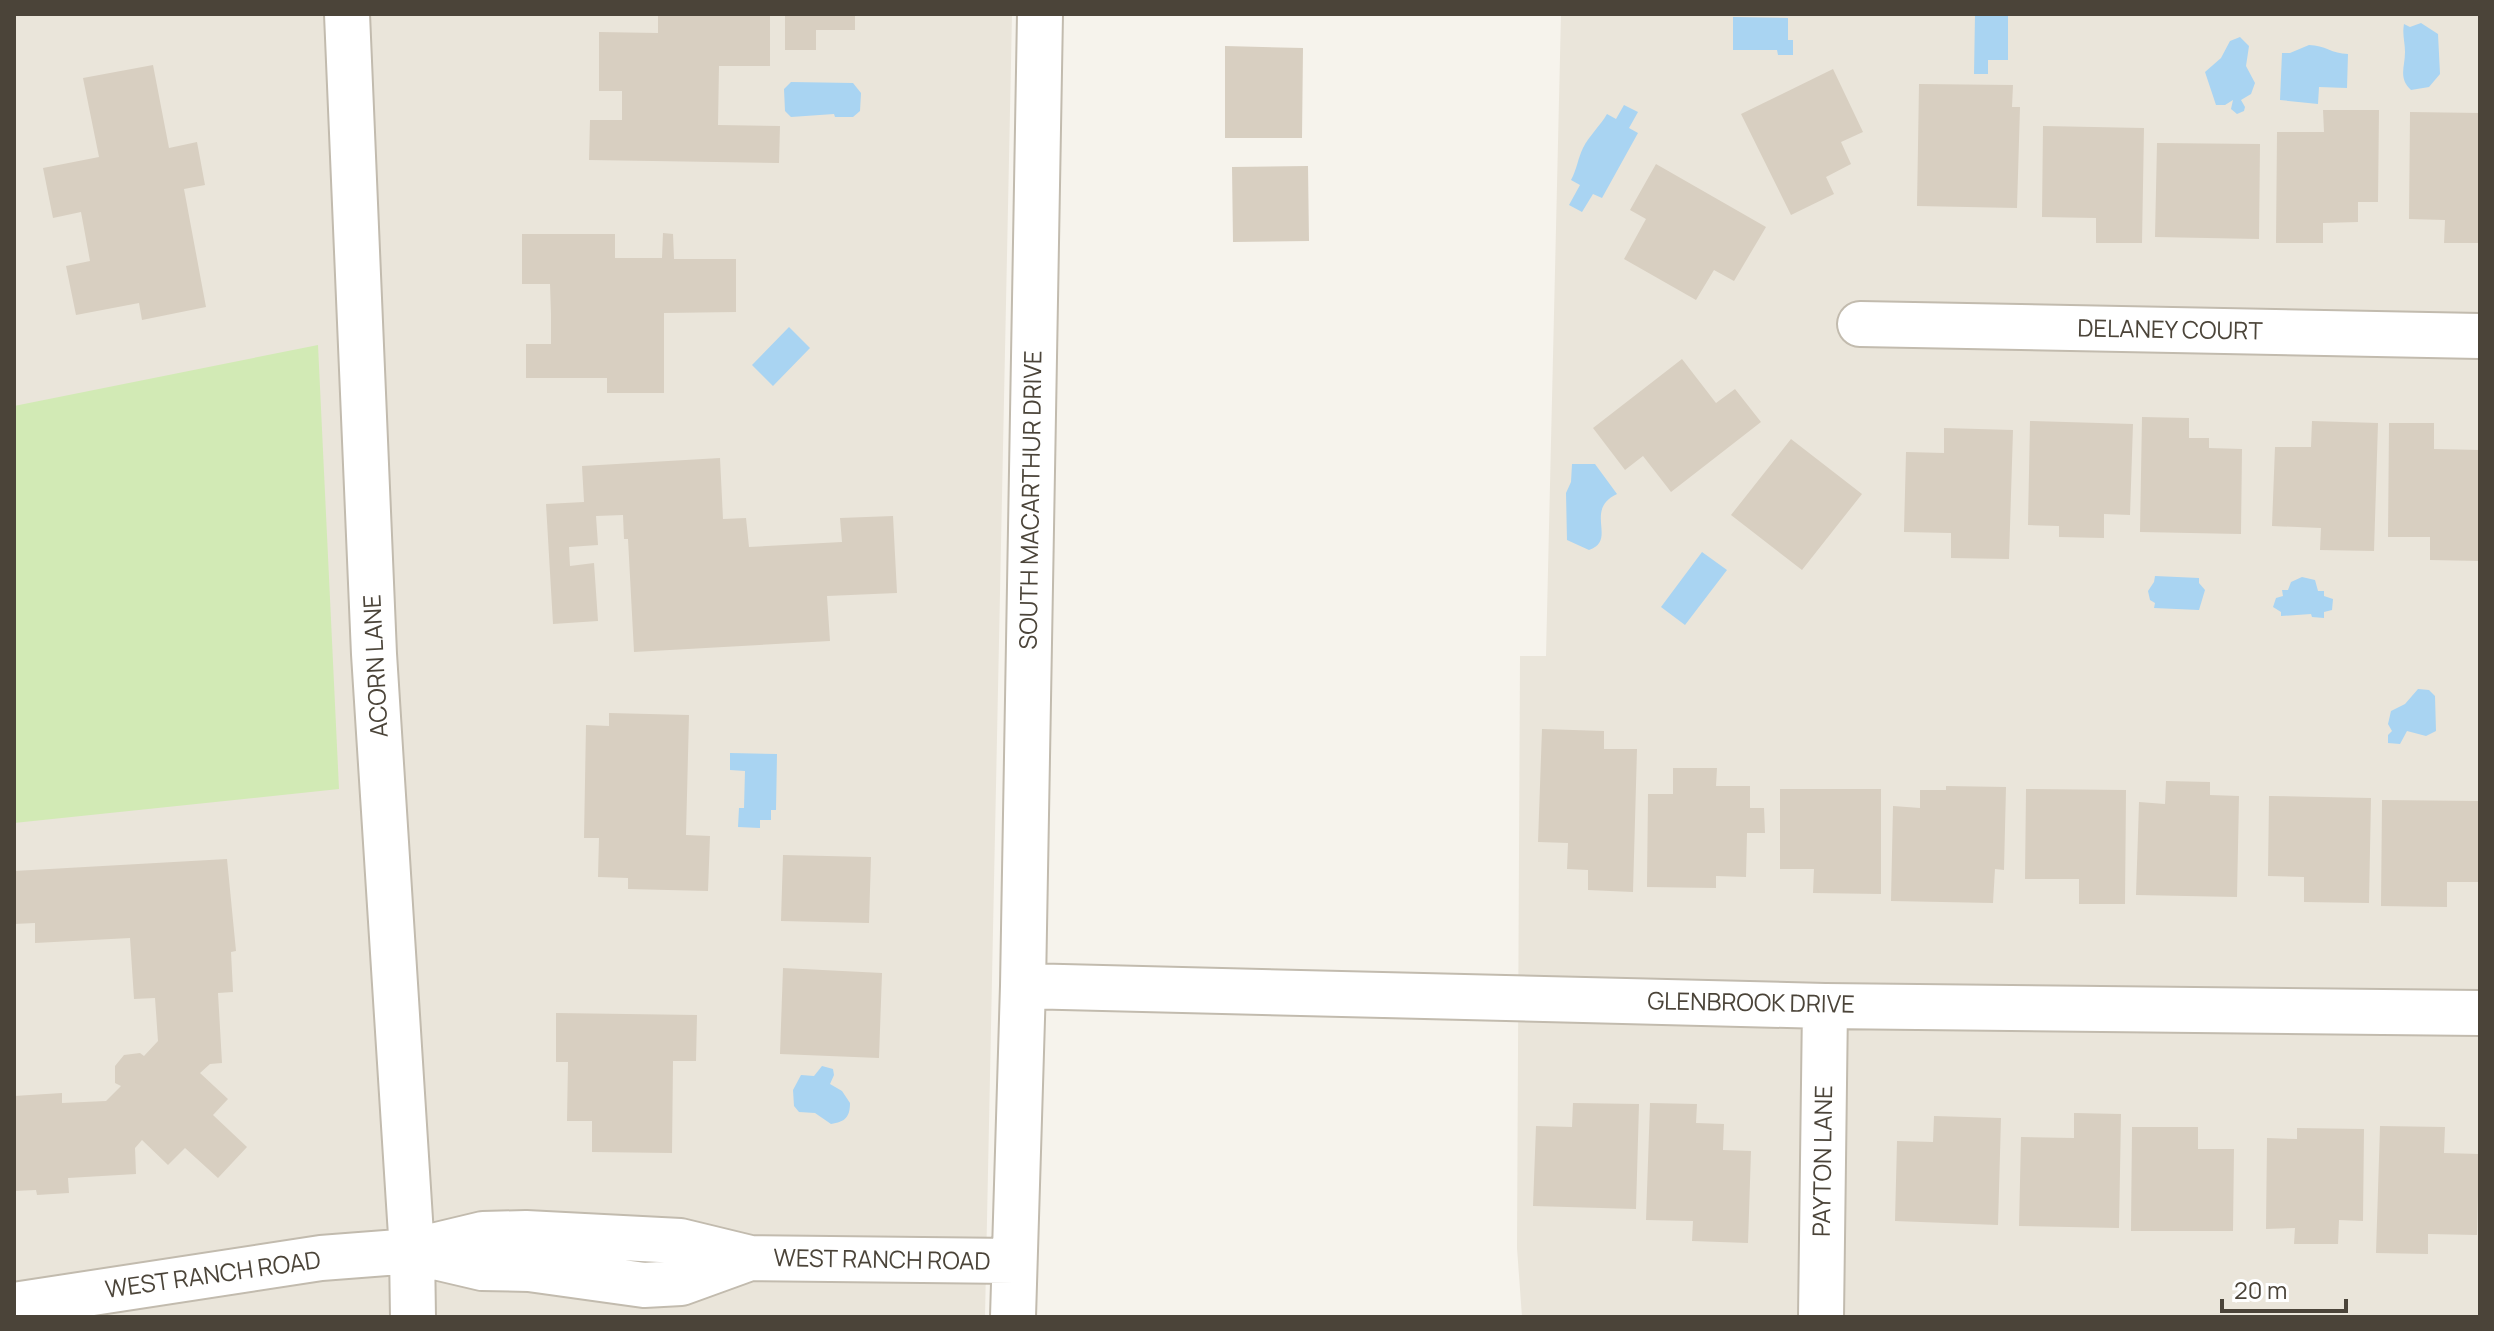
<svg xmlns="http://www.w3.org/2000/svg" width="2494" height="1331" font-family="Manrope,sans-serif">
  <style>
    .residential { fill: #eae5da }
    .green { fill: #d2eab5 }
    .water { fill: #a9d4f2 }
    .building { fill: #d8cfc1 }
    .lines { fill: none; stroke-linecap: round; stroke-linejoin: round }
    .minor-casing { stroke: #c2bbae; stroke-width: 48 }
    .minor { stroke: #fff; stroke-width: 44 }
    .labels { text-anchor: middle; stroke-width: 6; stroke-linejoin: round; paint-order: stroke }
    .street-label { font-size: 24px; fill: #4b4439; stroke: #fff }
  </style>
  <rect width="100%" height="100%" fill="#f6f3ec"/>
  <!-- residential -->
  <path class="residential" d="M14,14H1012L985,1317H14Z
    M1561,14H2480V1317H1522L1517,1248L1520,656H1546Z"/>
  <!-- green -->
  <path class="green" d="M318,345L339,789L14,823V406Z"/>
  <!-- water -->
  <path class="water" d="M1975,15H2008V60H1988V74H1974Z
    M1733,17L1788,18V40H1793V55H1778L1777,50H1733Z
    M2421,23L2438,34L2440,74L2429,87L2411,90C2398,78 2405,67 2405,52C2405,42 2402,34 2404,24L2410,27Z
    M2240,37L2249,46L2246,66L2255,83L2251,94L2241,100L2245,107L2244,111L2237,114L2231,109L2233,100L2225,105H2216L2205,72L2221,58L2230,41Z
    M2309,45C2325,45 2332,54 2348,54L2347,88L2319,87L2318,104L2280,100L2282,53H2290Z
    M791,82L853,83L861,93L860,111L853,117H835L834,114L791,117L785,111L784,89Z
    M1624,105L1638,112L1629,128L1638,133L1602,198L1593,194L1582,212L1569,205L1580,185L1571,180C1577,169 1578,158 1583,148C1589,136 1600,126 1607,114L1616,119Z
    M789,327L810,348L773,386L752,365Z
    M1572,464H1595L1617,494C1583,510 1618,540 1589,550L1567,540L1566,493L1571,482Z
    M1702,552L1727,570L1685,625L1661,607Z
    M2155,576L2199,578V583L2205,590L2199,610L2154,608L2155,603L2150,600L2148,591L2154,582Z
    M2302,577L2315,580L2318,591H2324V596L2333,599L2332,610L2324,612V618L2312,617L2311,614L2281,616V612L2273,607L2276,598L2283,596L2282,590H2288L2291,582Z
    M2418,689L2429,690L2435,696L2436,731L2426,736L2407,731L2400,744L2388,743V735L2392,731L2388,724L2391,711L2405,704Z
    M730,753L777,754L776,810H771V820H760V828L738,827L739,808H744L745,771L730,770Z
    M822,1066L833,1069L834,1075L830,1084L842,1091L850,1103C850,1117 845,1122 831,1124L815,1113L799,1112L794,1106L793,1090L801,1075L814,1076Z"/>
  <!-- building -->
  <path class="building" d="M658,14H770V66H719L718,125L780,126L779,163L589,160L590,120H622V91H599V32L658,33Z
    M785,14H855V30H816V50H785Z
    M1225,46L1303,48L1302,138H1225Z
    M153,65L169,148L197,142L205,185L184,189L206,307L142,320L139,303L76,315L66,266L90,261L81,212L53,218L43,168L99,157L83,78Z
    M1833,69L1863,132L1841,142L1851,164L1826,177L1834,194L1791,215L1741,114Z
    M1919,84L2013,85L2012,107H2020L2017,208L1917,206Z
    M2323,110H2379L2378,202H2358V222L2323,223V243H2276L2277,132H2324Z
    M2410,112L2480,113V243H2444L2445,220L2409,219Z
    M2043,126L2144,128L2142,243H2096V218L2042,217Z
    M2157,143L2260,144L2259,239L2155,237Z
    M1656,164L1766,227L1734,281L1714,270L1696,300L1624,259L1646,219L1630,210Z
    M1308,166L1309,241L1233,242L1232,167Z
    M663,233L673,234L674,259H736V312L664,313V393H607V378H526V344H551V314L550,284H522V234H615V258H662Z
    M1682,359L1716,403L1735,389L1761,422L1671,492L1643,456L1625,470L1593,428Z
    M2142,417L2189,418V438H2209V448L2242,449L2241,534L2140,532Z
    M2030,421L2133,424L2130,515L2104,514V538L2059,537V526L2028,525Z
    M2312,421L2378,423L2374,551L2320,550L2321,528L2272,526L2275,447H2311Z
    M2389,423H2434V449L2480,450V561L2430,560V537H2388Z
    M1944,428L2013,430L2009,559L1951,558V533L1904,532L1906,452L1944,453Z
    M1791,439L1862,494L1802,570L1731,515Z
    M720,458L723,519L746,518L749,547L842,542L840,518L893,516L897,593L827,596L830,641L634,652L628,539H624L623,515L596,516L598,545L569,547L570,566L594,563L598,621L553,624L546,504L584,502L582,466Z
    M609,713L689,715L686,835L710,836L708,891L628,889V878L598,877L599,838H584L586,725L609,726Z
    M1542,729L1604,731V749H1637L1633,892L1588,890V870L1567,869L1568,843L1538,842Z
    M1673,768H1717L1716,786H1750V808H1764L1765,833H1747L1746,877L1716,876V888L1647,887L1648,794H1673Z
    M2166,781L2210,782V795L2239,796L2237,897L2136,895L2139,802L2165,804Z
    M1946,786L2006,787L2004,870L1995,869L1993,903L1891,901L1893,806L1920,808V790H1946Z
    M1780,789H1881V894L1813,893L1814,869H1780Z
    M2026,789L2126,790L2125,904H2079V879H2025Z
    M2269,796L2371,798L2369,903L2304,902V877L2268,876Z
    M2382,800L2480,801V882H2447V907L2381,906Z
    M783,855L871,857L869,923L781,921Z
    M227,859L236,951L231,952L233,992L218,993L222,1063L210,1064L200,1073L228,1099L213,1115L247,1147L218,1178L185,1148L168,1165L142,1140L135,1148L136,1174L68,1178L69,1193L37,1195L36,1190L14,1191V1096L62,1093V1103L106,1101L121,1086L115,1083V1066L124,1055L140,1053L144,1056L158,1041L155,998L134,999L130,938L35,943V923L14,924V871Z
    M783,968L882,973L879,1058L780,1054Z
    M556,1013L697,1015L696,1061H673L672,1153L592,1152V1121H567L568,1062H556Z
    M1573,1103L1639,1104L1636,1209L1533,1206L1536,1126L1572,1127Z
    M1650,1103L1697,1104L1696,1123L1724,1124L1723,1150L1751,1151L1748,1243L1692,1241L1693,1221L1646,1220Z
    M2074,1113L2121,1114L2119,1228L2019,1226L2021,1137L2074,1138Z
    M1934,1116L2001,1118L1998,1225L1895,1221L1897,1141L1933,1142Z
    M2380,1126L2445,1127L2444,1153L2479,1154L2477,1235L2428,1234V1254L2376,1253Z
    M2132,1127H2198V1149H2234L2233,1231H2131Z
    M2297,1128L2364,1129L2363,1221L2339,1220L2338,1244H2294L2295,1228L2266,1229L2267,1138L2297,1139Z"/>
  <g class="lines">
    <defs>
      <path id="minor" d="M347,14L374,654L412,1251L413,1317
        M1860,324L2480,336
        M1023,986L1825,1006L2480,1013
        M418,1253L482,1268L529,1269L644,1285L681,1283L750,1258
        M14,1305L321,1258L412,1251L483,1234L526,1233L680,1241L750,1258L1014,1261
        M1013,1317L1023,986L1040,14
        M1821,1317L1825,1006"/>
    </defs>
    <!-- minor casing -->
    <use href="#minor" class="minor-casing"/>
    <!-- minor -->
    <use href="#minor" class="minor"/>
  </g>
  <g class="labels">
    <!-- street labels -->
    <g class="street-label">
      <text transform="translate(2170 330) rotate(1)" y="8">DELANEY COURT</text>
      <text transform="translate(1031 500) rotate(-89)" y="8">SOUTH MACARTHUR DRIVE</text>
      <text transform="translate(376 666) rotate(-93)" y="8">ACORN LANE</text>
      <text transform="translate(1751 1003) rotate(1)" y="8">GLENBROOK DRIVE</text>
      <text transform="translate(1823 1161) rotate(-89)" y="8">PAYTON LANE</text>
      <text transform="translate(882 1260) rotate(1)" y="8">WEST RANCH ROAD</text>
      <text transform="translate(213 1275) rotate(-8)" y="8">WEST RANCH ROAD</text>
    </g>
  </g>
  <!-- border -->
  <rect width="2494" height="1331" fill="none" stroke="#4b4439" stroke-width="32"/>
  <!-- scale -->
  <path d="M2222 1299v12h124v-12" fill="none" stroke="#4b4439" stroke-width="4"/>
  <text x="2234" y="1299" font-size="24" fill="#4b4439" stroke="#ffffff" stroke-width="6" paint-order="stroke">20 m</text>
</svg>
